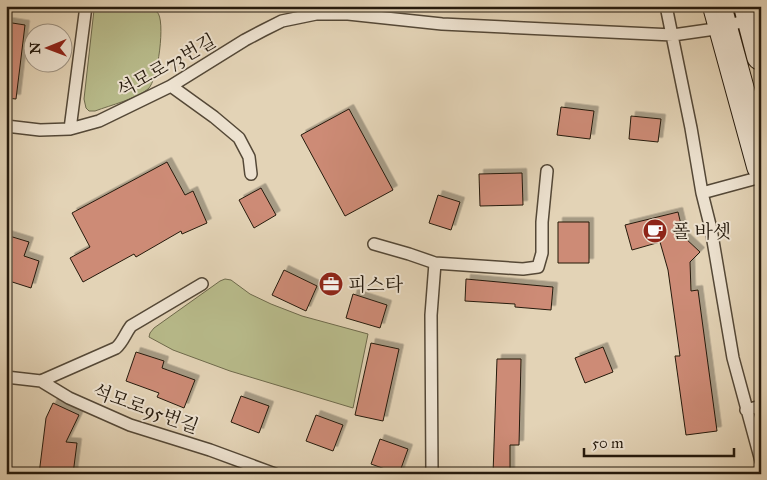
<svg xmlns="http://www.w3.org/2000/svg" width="767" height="480" font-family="'IM FELL Great Primer','Noto Serif KR',serif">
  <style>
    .green { fill: #b8bb8b; stroke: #6e6a4c }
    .building { fill: #cd8b76; stroke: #251a0d; filter: url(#shadow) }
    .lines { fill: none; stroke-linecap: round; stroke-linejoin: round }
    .lane-casing { stroke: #544837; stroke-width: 14 }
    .secondary-casing { stroke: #251a0d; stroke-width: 30 }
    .lane { stroke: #ede2d0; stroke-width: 11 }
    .secondary { stroke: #ede2d0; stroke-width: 28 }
    .labels { text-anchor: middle; stroke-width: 4; stroke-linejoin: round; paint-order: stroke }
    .street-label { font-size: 19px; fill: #251a0d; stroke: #ede2d0 }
    .poi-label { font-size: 19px; fill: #251a0d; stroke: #ede2d0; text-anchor: start }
  </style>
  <defs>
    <filter id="shadow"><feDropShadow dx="4.5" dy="-4.5" stdDeviation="0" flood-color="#0004"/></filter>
  </defs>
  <rect width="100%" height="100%" fill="#e3d3b6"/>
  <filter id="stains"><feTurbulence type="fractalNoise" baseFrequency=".004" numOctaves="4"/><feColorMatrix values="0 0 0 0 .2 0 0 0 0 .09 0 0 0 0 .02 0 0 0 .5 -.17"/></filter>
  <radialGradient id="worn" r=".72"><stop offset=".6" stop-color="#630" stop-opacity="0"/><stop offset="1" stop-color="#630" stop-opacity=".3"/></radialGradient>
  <!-- green -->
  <path class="green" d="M96,6C109,6 147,5 157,12C166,19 158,81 148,89C136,99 111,105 95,111H89L86,108L84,99L94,10Z
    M225,279L231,280L250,294L271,304L302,316L368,334L353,408L230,371L173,350L149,337L150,333L154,328L220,281Z"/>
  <!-- building -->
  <path class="building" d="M6,22L25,25L16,99L6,98Z
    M561,107L594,111L590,139L557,135Z
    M349,109L393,190L345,216L301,135Z
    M631,116L661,119L658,142L629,139Z
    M167,162L185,195L193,191L207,223L182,234L181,231L136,257L134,254L83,282L70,258L90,247L72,213Z
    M522,173L523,205L480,206L479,174Z
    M261,188L276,215L254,228L239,200Z
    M438,195L460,202L451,230L429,223Z
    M678,212L684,237L700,252L690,262L691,291L698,290L717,431L686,435L675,356H680L668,270L660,242L632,250L625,225Z
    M558,222H589V263H558Z
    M6,235L29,242L24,256L39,261L31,288L6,280Z
    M284,270L317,286L306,311L272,295Z
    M466,279L553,287L551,310L515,307V304L465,301Z
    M353,294L387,305L380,328L346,318Z
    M371,343L399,349L383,421L355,415Z
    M603,347L613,372L585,383L575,358Z
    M136,352L164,361L162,368L195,380L184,408L157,397L159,393L126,381Z
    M497,359H521L519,445H510V474H493Z
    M241,396L269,406L259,433L231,422Z
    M53,403L79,415L66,442L77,443L73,474H39L46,418Z
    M316,415L343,425L333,451L306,441Z
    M380,439L408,449L399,474L371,464Z"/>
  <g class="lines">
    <defs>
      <path id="lane" d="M666,6L691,128L702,193L711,229L733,358L761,461
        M171,86L214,117L239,138L249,157L251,174
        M6,126L40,130L70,129L99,121L171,86L245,40L264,30L282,21L316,14H348L442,24L673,35L722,28L752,18
        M70,129L86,6
        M702,193L761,177
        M374,244L409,254L435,263L431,315L432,474
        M435,263L523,269L538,267L542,253V222L547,171
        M6,377L41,381L69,398L130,425L210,450L275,474
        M41,381L116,348C123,342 125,334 131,326L202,284
        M746,410L761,406"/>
      <path id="secondary" d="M717,6L761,166
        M748,6L761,56"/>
    </defs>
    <!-- lane casing -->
    <use href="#lane" class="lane-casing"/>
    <!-- secondary casing -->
    <use href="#secondary" class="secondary-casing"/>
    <!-- lane -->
    <use href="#lane" class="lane"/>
    <!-- secondary -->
    <use href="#secondary" class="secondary"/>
  </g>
  <!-- icons -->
  <defs>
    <symbol id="cafe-disc" viewBox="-11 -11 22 22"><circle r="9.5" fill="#8f2418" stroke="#ede2d0"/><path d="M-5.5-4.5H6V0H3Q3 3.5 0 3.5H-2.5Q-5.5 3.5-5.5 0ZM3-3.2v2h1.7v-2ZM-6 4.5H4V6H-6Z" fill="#fff"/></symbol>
    <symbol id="office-disc" viewBox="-11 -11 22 22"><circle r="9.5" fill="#8f2418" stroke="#ede2d0"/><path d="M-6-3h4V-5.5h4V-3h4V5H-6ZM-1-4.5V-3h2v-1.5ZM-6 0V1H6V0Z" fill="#fff"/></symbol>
  </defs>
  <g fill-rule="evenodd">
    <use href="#cafe-disc" x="641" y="217" width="28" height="28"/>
    <use href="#office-disc" x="317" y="270" width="28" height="28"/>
  </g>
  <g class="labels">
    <!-- street labels -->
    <g class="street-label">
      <text transform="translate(166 65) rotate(-29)" y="7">석모로73번길</text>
      <text transform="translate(146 408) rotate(20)" y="7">석모로95번길</text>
    </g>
    <!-- poi labels -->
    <g class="poi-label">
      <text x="672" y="238">폴 바셋</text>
      <text x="348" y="291">피스타</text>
    </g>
  </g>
  <!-- margin -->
  <rect width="767" height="480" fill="none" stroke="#e3d3b6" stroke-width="25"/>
  <rect x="8" y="8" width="752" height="465" fill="none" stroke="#251a0d" stroke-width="2.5"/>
  <rect x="12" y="12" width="742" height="455" fill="none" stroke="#251a0d"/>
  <!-- north arrow -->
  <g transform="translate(48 48) rotate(269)"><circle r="24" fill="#ede2d0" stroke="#9d9282"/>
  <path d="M0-4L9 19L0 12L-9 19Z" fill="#8f2418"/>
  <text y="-8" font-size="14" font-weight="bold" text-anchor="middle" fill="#251a0d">N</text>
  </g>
  <!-- scale -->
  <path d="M584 448v8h150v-8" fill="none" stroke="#251a0d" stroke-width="2.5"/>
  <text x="592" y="448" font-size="15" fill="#251a0d" stroke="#ede2d0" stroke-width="4" paint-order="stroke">50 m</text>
  <rect width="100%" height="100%" filter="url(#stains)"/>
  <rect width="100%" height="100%" fill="url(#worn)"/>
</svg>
